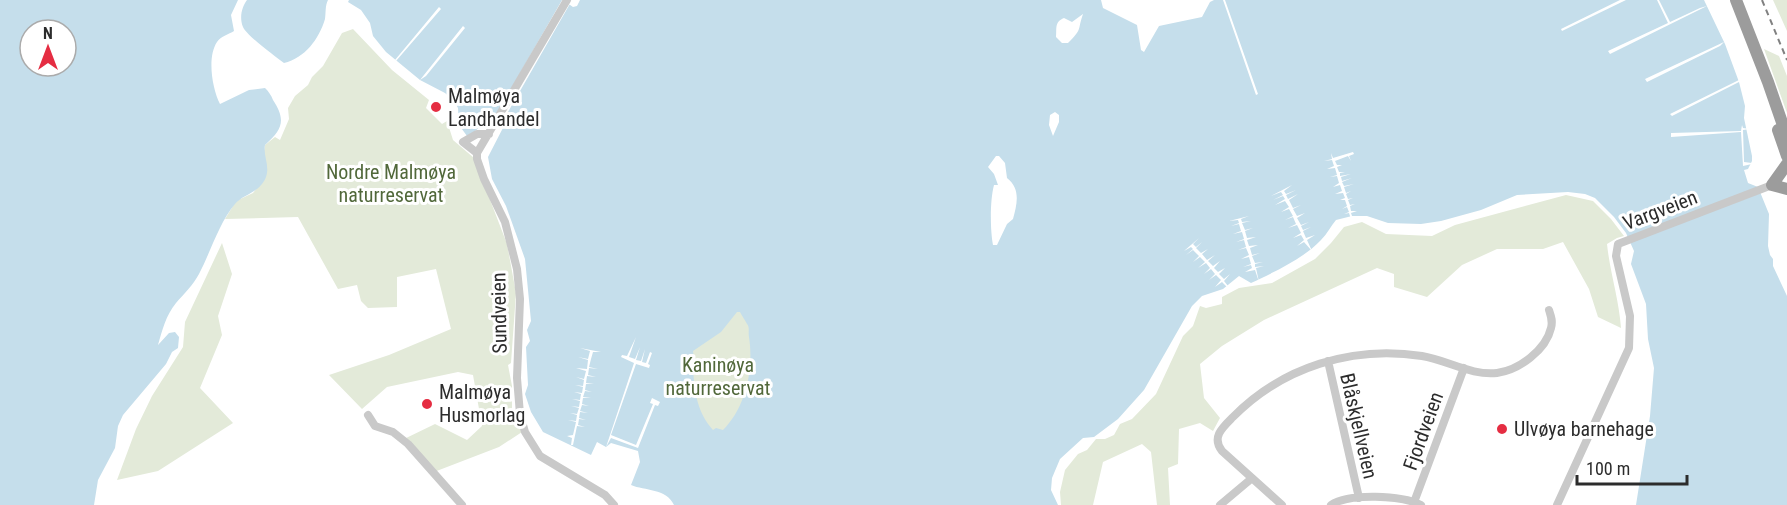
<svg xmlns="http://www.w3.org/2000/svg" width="1787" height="505" font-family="'Roboto Condensed',sans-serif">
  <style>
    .green { fill: #e3ead9 }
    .water { fill: #c5deeb; fill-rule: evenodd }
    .pier { fill: #fff }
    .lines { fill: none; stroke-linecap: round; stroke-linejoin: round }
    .minor { stroke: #c9c9c9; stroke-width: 8 }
    .trunk { stroke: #9c9c9c; stroke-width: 12 }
    .rail { stroke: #818181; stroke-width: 2; stroke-dasharray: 6 4.5; stroke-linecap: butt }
    .poi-dot { fill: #e52d42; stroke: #fff; stroke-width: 2 }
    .labels { text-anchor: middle; stroke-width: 6; stroke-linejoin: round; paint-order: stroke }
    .poi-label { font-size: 20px; fill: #2c2c2c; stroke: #fff; text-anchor: start }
    .park-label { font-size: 20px; fill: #51683a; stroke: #fff }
    .street-label { font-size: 20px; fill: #2c2c2c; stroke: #fff }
  </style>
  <rect width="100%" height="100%" fill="#fff"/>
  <!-- green -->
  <path class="green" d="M1773,0H1787V31Z
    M353,29L392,70L429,100L426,108L442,124L447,121L453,140L474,158L507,244L516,293L511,363L508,365L512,386V414L522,432L499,447L434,472L402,440L435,424L467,440L482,426L473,375L458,372L387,387L362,409L329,375L389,355L451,329L436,269L397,277V307L368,308L361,301L357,285L338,289L298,217L225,219L236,201L253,193L265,178L263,156L265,145L275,137L280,140L289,119L288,108L295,96L308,85L312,77L323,66L342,33Z
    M1764,49L1779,56L1787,76V113Z
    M1566,195L1593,201L1611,219L1624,236L1617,238L1607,244C1610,273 1619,299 1621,328L1598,317L1589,289L1563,242L1543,249H1497L1462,265L1427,297L1394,287V274L1377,268L1264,320L1222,346L1200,364L1204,398L1220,418L1213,431L1200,423L1179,429L1178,464L1168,468L1170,505H1157L1151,452L1142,444L1103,462L1093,505H1061L1060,492L1065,470L1078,454L1087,450L1096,439H1105L1114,435L1120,424L1132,419L1156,394L1183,336L1193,326L1200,306L1206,308L1222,304V297L1239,288L1272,283L1315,259L1331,243L1344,227L1362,222L1386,234L1432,236L1455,225Z
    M222,243L232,274L218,316L222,335L200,388L233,423L158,471L117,480L136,429L152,396L183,347L185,322Z
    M773,257L741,476L641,334Z"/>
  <!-- water -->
  <path class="water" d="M0,0H238L231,15L234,31C229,34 220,37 217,42C207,57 212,88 220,104L249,90L265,88C269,92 271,95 273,100C286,120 283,129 265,145C263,156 270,165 266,177C260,193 243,194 235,204C219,223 211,251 199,274C193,285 184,294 176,303C166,315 162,331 158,345L169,333L175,332L179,337L178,348L172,352L166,364L123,415L118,426L115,448L98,480L94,505H0ZM30,30H66V66H30Z
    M247,0H328C325,6 326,12 325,19C319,39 305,58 284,63C276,57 246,35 243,27C239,17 242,7 247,0Z
    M349,0H563L573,7L577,6L580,0H1101L1103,8L1137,25L1141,50L1144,52L1159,26L1202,17L1210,2L1214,0H1704L1725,44L1739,82L1745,106L1744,118L1752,156V161L1748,169L1744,170L1748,183L1758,187L1769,214L1768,246L1770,255L1773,259V266L1787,296V505H1636L1650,416L1654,368L1648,339L1646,304L1631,264L1634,251L1626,233L1614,217L1595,198L1585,194L1568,192L1517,195L1481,210L1441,221L1421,224L1388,223L1367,216H1352L1336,220C1331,226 1327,234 1321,240C1303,259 1274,272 1251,283L1239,276L1223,289L1202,296L1192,306L1144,390L1118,419L1094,437L1083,438L1060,459L1052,478L1051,490L1058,505H674C666,488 645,491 631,485L640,462L638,451L611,443L606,447L597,442L591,455L543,432L531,412L525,394L528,385L526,347L530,341L527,330L531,321L525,259L506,206L492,179L488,157L506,122L491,112C479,124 484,127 467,136L459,125L458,108L453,100L445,93L420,80L386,52L373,36L370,23L361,10L348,2ZM1083,14C1077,31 1083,28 1068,43H1062L1056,37C1057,29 1054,22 1064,18L1072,22ZM1055,112L1059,115V122L1053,136L1049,125L1050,115ZM996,156H999L1005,163L1007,178C1021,189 1017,204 1013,219L1007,224L997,245H993C990,229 990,200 994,185H998L994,174L988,167ZM737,312H740C742,316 745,320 747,324C750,327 748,333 749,337C754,369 746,407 723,430L716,428L713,430C697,412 695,393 693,370C693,362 694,358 693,351L721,332Z"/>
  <!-- pier -->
  <path class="pier" d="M562,0L571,2L504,119L496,115Z
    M1223,0H1225L1258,94L1256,95Z
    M1620,0H1626L1562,31L1561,29Z
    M1657,0H1659L1670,22L1700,8L1707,6L1610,54L1608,51L1668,23Z
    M439,7L441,9L396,61L395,60Z
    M463,26L465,28L426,76L420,80Z
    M1724,42L1720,46L1647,82L1645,79Z
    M1739,80V82L1672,116L1670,114Z
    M1742,125L1743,128L1750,129L1743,130L1744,162L1752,163V164L1743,166L1741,132L1671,137V133L1741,131Z
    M1353,152L1354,154L1349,156L1351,161L1348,156L1335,161L1337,165H1342L1337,167L1339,172H1345L1340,173V176L1351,174L1341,177L1342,181L1352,178L1342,182L1344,186L1354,184L1344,187L1346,193L1351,191L1346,194L1348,199L1353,198L1348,200L1350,205L1355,204L1350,206L1351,211H1357L1351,213L1353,219H1351L1349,213L1344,214L1349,212L1347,207L1342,209L1347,206L1345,200H1340L1345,198L1343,193L1335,194L1342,191L1340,185L1333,187L1339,183L1337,176L1330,177L1337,175L1335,168L1327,169L1334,166L1332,160L1324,161L1332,159L1331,153L1333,158Z
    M1292,185L1284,191L1286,194L1296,190L1286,195L1288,199L1298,194L1289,200L1293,208L1301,205L1293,209L1297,216L1305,213L1297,218L1301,225L1309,222L1301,226L1303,230L1311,227L1303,231L1306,238L1315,235L1307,240L1312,251L1304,242L1297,246L1304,240L1301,235L1293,238L1301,233L1297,225L1288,228L1296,224L1293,217L1285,220L1293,216L1289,209L1281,212L1289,207L1285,201L1275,205L1285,199L1283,196L1273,200L1283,195L1281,192L1271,196Z
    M1249,216L1241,219L1242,222L1251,221L1242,223L1245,230L1253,228L1245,231L1247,238L1256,237L1247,240L1249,246L1258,245L1250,248L1252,255L1260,253L1252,256L1255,263L1263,262L1255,264V267L1264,266L1256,268L1259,282L1255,270L1245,272L1252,268L1251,265L1243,267L1251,264L1249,257L1241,259L1249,255L1246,248L1238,250L1246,247L1244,240L1236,242L1244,239L1242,232L1233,234L1241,231L1239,224L1231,226L1239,223L1238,220L1229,221Z
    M1199,238L1193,244L1196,247L1202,242L1196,248L1201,253L1208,249L1202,254L1207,260L1215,255L1208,261L1213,266L1220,261L1214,268L1218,272L1225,268L1219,274L1224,279L1230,274L1224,281L1228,286L1227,287L1222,282L1215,287L1221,280L1216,275L1209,280L1215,274L1211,269L1204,274L1210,268L1206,263L1198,268L1205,262L1200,257L1193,262L1199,256L1193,250L1186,255L1193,249L1191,247L1184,251Z
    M636,337L629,357L635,359L640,347L636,360L641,361L645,349L642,362L646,363L650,352L652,353L648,364L650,365L649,368L636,364L611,435L636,445L653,404L650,403L652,398L660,402L658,406L655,405L638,448L611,438L606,447L634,363L621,357L622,355L627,356Z
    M580,348L601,352H593L591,359L600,361L591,359L589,367L598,369L589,368L588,375L596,377L587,376L586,383L594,384H586L585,390L592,392L585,391L583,397L591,398H583L582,404L589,406L582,405L580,411L588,413L580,412L579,418L586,420L579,419L578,425L585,427L577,426L573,445H571L572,438L567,436L573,435L576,422L568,420L576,421L577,415L570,413L577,414L579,408L571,406L579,407L580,401L572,399L580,400L581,394L574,392L582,393L583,387L575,385L583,386L584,380L576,377L584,379L586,371L576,368L587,369L588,360L578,357L588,359L590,351Z"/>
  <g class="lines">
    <!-- minor -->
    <path class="minor" d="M567,0L477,153V159L484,179L505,222L517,269L520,299L517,378L520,414L525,432L540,456L605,495L614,505
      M477,153L463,142L477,134H489
      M1328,361L1359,498
      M368,415L375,426L393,432L408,444L462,505
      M1220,505L1251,479
      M1282,505L1222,451C1211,437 1223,427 1233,417C1282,367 1353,345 1422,356C1447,360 1472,376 1497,373C1519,370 1546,350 1551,328C1553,321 1551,316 1549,310
      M1331,505C1349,493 1401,495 1421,505
      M1413,505L1464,368
      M1557,505L1629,348L1630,316L1616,256L1618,244L1772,185"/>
    <!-- trunk -->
    <path class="trunk" d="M1736,0L1768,82L1787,137
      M1778,130L1787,156
      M1787,164L1772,185L1787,189"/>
    <!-- rail -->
    <path class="rail" d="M1762,0L1787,60"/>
  </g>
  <!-- markers -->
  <g class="poi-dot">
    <circle cx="436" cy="107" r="6"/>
    <circle cx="427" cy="404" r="6"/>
    <circle cx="1502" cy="429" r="6"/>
  </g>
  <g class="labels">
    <!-- poi labels -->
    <g class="poi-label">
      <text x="448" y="103">Malmøya<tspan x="448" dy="23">Landhandel</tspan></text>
      <text x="439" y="399">Malmøya<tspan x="439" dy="23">Husmorlag</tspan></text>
      <text x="1514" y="436">Ulvøya barnehage</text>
    </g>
    <!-- park labels -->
    <g class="park-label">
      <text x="391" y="179">Nordre Malmøya<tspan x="391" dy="23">naturreservat</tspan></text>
      <text x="718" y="372">Kaninøya<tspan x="718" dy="23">naturreservat</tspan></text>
    </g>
    <!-- street labels -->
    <g class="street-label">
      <text transform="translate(1660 210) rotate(-21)" y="7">Vargveien</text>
      <text transform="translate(499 313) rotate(-91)" y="7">Sundveien</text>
      <text transform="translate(1359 426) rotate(77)" y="7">Blåskjellveien</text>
      <text transform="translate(1423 431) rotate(-70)" y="7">Fjordveien</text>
    </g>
  </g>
  <!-- north arrow -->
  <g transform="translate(48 48)"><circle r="28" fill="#ffffff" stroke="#ababab" stroke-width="1.5"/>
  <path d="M0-4.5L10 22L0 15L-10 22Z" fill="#e52d42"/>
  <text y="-9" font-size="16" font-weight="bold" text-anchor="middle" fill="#2c2c2c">N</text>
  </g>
  <!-- scale -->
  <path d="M1577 475v9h110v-9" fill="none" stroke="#2c2c2c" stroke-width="3"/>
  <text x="1586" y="475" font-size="18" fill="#2c2c2c" stroke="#ffffff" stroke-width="4.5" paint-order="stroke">100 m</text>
</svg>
